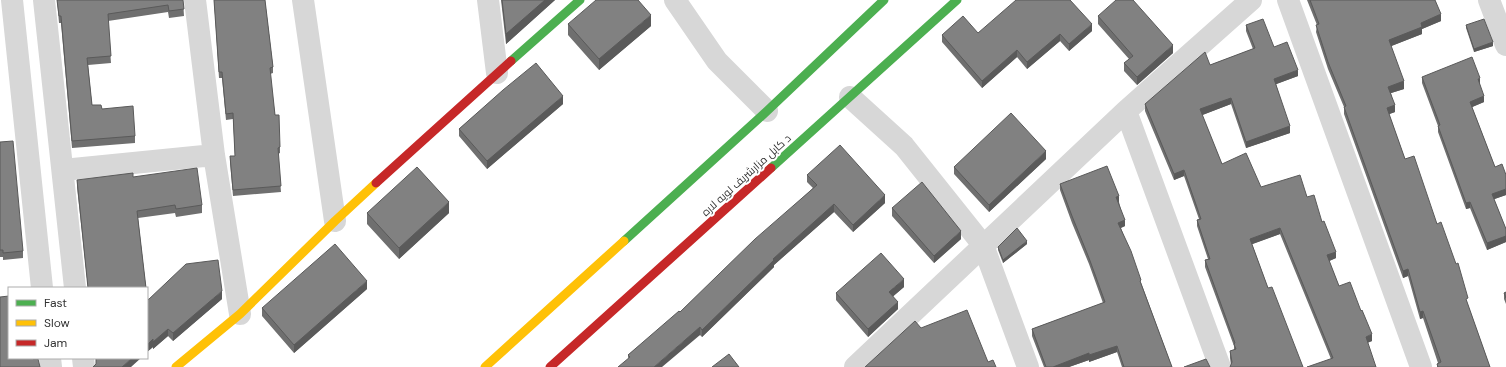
<svg xmlns="http://www.w3.org/2000/svg" width="1506" height="367" font-family="'DM Sans',Cairo,sans-serif">
  <style>
    .lines { fill: none; stroke-linecap: round; stroke-linejoin: round }
    .street { stroke: #d7d7d7; stroke-width: 22 }
    .fast { stroke: #4caf50; stroke-width: 9 }
    .slow { stroke: #ffc107; stroke-width: 9 }
    .jam { stroke: #c62828; stroke-width: 9 }
    .wall { fill: #6f6f6f }
    .shaded-wall { fill: #5a5a5a }
    .building { fill: #818181; stroke: #5a5a5a }
    .labels { text-anchor: middle; stroke-width: 4; stroke-linejoin: round; paint-order: stroke }
    .street-label { font-size: 11px; fill: #333; stroke: #fff }
  </style>
  <rect width="100%" height="100%" fill="#fff"/>
  <g class="lines">
    <!-- street -->
    <path class="street" d="M12,0L42,288
      M44,0L75,288
      M195,0L214,155L240,314
      M303,0L335,221
      M488,0L497,73
      M675,0L717,61L767,111
      M1288,0L1421,367
      M1489,0L1506,45
      M850,97L904,146L983,245L1028,367
      M1126,111L1220,367
      M63,170L214,155
      M50,358L51,367
      M83,358L84,367
      M855,367L1126,111L1251,0"/>
    <!-- fast -->
    <path class="fast" d="M511,61L580,0
      M771,168L957,0
      M624,241L767,111L884,0"/>
    <!-- slow -->
    <path class="slow" d="M176,367L240,314L335,221L376,183
      M485,367L624,241"/>
    <!-- jam -->
    <path class="jam" d="M376,183L511,61
      M550,367L771,168"/>
  </g>
  <!-- wall -->
  <path class="wall" d="M57,0H183L184,16L169,18L168,12L108,21L111,63L88,65L92,105L102,109L135,136V143L72,148L61,23H59Z
    M214,0H265L273,67V73L270,74L275,115L280,147V153L278,154L281,192L233,196L230,162V156H235L233,119L226,120L222,78H219Z
    M501,0H555L506,44Z
    M1307,0H1435L1441,21L1422,29V34L1391,46L1404,89L1391,93L1395,112L1389,114L1405,159L1437,224L1468,305L1490,367H1437V364L1438,363L1423,318L1420,319L1408,276L1403,278L1344,114V107L1328,69L1316,32L1317,25Z
    M1098,16L1173,53L1137,85L1124,71V63L1129,59L1098,24Z
    M568,24L651,26L599,70L568,35Z
    M1246,25L1274,47L1298,76L1276,84L1290,133L1246,148L1231,104L1202,115L1222,164L1261,187L1307,197L1322,222L1336,258L1329,261L1339,286L1372,341L1331,359L1280,234L1252,244L1268,288L1231,365L1230,358V351L1234,350V346L1205,267V260L1208,259L1197,226V220L1199,219L1184,176L1174,180L1145,111V104L1210,65L1253,49L1246,31Z
    M1466,25L1493,46L1474,52L1466,28Z
    M1092,31L1069,51L1060,41L1027,69L1017,57L982,88L942,42V35L978,33Z
    M1422,77L1480,85L1484,102L1472,107L1495,167L1506,195L1494,199L1506,229V242L1487,250L1470,208L1466,209L1438,132V126L1422,83Z
    M503,90L563,104L487,169L459,136V129L503,91Z
    M0,142L23,251V258L3,260V257H0Z
    M1046,159L989,212L954,174V167Z
    M807,175L885,203L853,232L834,212L774,265V267L702,337L700,335L628,358V355L680,312L813,188L807,182Z
    M77,180L202,205V213L176,217L175,213L138,218L146,288H88L77,187Z
    M1060,184L1119,202L1125,226L1121,228L1172,367H1122L1117,352L1089,362V360L1069,367H1044L1032,336V329L1103,303L1089,264L1072,223L1060,190Z
    M892,208L961,239L934,263L892,216Z
    M367,213H449L399,259L367,224Z
    M1027,244L1003,263L998,250V247Z
    M904,287L893,296L898,309L868,337L836,300V293Z
    M367,289L294,353L262,316V308Z
    M1506,292V304L1504,299V293Z
    M147,295L148,300L222,299L173,341L168,336L153,349V347L147,352Z"/>
  <!-- shaded-wall -->
  <path class="shaded-wall" d="M545,0H555L506,44V34Z
    M1441,14V21L1422,29V34L1389,47V40L1421,23Z
    M651,15V26L599,70V59Z
    M1092,24V31L1069,51V44Z
    M1060,34V41L1027,69V62Z
    M1493,42V46L1474,52V49Z
    M1173,45V53L1137,85V77Z
    M1017,50V57L982,88V81Z
    M1298,70V76L1274,85V79Z
    M1480,78V85L1478,86V79Z
    M1404,81V89L1388,94V87Z
    M563,96V104L487,169V161Z
    M1484,96V102L1470,108V102Z
    M1231,98V104L1200,116V109Z
    M1395,105V112L1387,115V108Z
    M1290,126V133L1246,148V142Z
    M1046,151V159L989,212V205Z
    M1184,170V176L1174,180V174Z
    M1506,189V195L1492,200V194Z
    M885,195V203L853,232V225Z
    M1119,196V202L1116,203V197Z
    M449,202V213L399,259V248Z
    M1470,202V208L1466,209V203Z
    M834,204V212L774,265V267L702,337V330L773,259Z
    M1125,220V226L1118,229V223Z
    M1280,228V234L1250,245V239Z
    M961,231V239L934,263V256Z
    M1506,236V242L1487,250V243Z
    M1027,241V244L1003,263V260Z
    M1336,252V258L1327,262V255Z
    M1408,269V276L1403,278V271Z
    M904,279V287L889,300V292Z
    M367,281V289L294,353V345Z
    M222,291V299L173,341V333Z
    M898,302V309L868,337V329Z
    M1423,311V318L1420,319V312Z
    M700,327V335L662,367H654Z
    M168,329V336L153,349V342Z
    M1372,334V341L1366,343V337Z
    M153,339V347L147,352V345Z
    M1117,346V352L1089,362V355Z
    M1089,353V360L1069,367H1053Z
    M132,358H141L131,367H122Z"/>
  <!-- building -->
  <path class="building" d="M57,0H183L184,9L169,11L168,5L108,14L111,56L87,58L92,105H101L102,109L133,106L135,136L72,141L61,16H59Z
    M214,0H265L273,67L270,68L275,115H279L280,147L278,148L281,186L233,190L230,156H235L233,113L226,114L222,72H219Z
    M502,0H545L506,34Z
    M596,0H638L651,15L599,59L568,24Z
    M1016,0H1070L1092,24L1069,44L1060,34L1027,62L1017,50L982,81L942,35L963,16L978,33Z
    M1116,0H1133L1173,45L1137,77L1124,63L1133,56L1098,16Z
    M1310,0H1435L1441,14L1421,23L1422,27L1389,40L1404,81L1388,87L1395,105L1387,108L1405,159L1414,156L1437,224L1441,222L1456,264L1458,263L1468,298L1466,299L1490,367H1438L1437,364L1441,362L1423,311L1420,312L1408,269L1403,271L1344,107L1346,106L1328,62L1316,25L1319,24Z
    M1263,19L1274,47L1287,42L1298,70L1274,79L1290,126L1246,142L1231,98L1200,109L1222,164L1246,153L1261,187L1300,175L1307,197L1314,195L1322,222L1324,221L1336,252L1327,255L1339,286L1350,282L1361,311L1362,310L1372,334L1366,337L1376,367H1307L1333,358L1280,228L1250,239L1268,288L1272,287L1303,367H1230L1232,362L1230,351L1236,349L1234,344L1235,343L1205,260L1210,259L1197,220L1201,219L1184,170L1174,174L1145,104L1205,52L1210,65L1255,48L1246,25Z
    M1484,19L1493,42L1474,49L1466,25Z
    M1472,57L1480,78L1478,79L1484,96L1470,102L1495,167L1502,164L1506,175V189L1492,194L1506,229V236L1487,243L1470,202L1466,203L1438,126L1440,125L1422,77Z
    M536,63L563,96L487,161L459,129L503,90Z
    M1011,113L1046,151L989,205L954,167Z
    M13,141L23,251L3,253V250H0V142Z
    M840,145L885,195L853,225L834,204L773,259L774,260L702,330L700,327L654,367H618L630,357L628,355L679,311L680,312L755,239L817,185L807,175Z
    M1107,166L1119,196L1116,197L1125,220L1118,223L1131,251L1141,280L1140,281L1172,367H1124L1117,346L1089,355V353L1053,367H1046L1032,329L1105,302L1089,258L1072,216L1060,184Z
    M417,167L449,202L399,248L367,213Z
    M197,168L202,205L176,209L175,205L137,211L146,288H88L77,180L133,173V177Z
    M922,182L961,231L934,256L892,208Z
    M1017,228L1027,241L1003,260L998,247Z
    M335,244L367,281L294,345L262,308Z
    M881,253L904,279L889,292L898,302L868,329L836,293Z
    M218,260L222,291L173,333L168,329L153,342V339L147,345V295L148,300L186,264Z
    M1506,292V298L1504,293Z
    M9,296V358H33V359H38L40,367H0V297Z
    M967,310L988,362L993,360L996,367H865L915,321L921,328Z
    M729,354L739,367H712Z
    M96,358H132L122,367H93L96,364Z
    M1206,359L1210,367H1184Z"/>
  <g class="labels">
    <!-- street labels -->
    <g class="street-label">
      <text transform="translate(746 175) rotate(-42)" y="4">د کابل مزارشریف لویه لاره</text>
    </g>
  </g>
  <!-- legend -->
  <rect x="8" y="287" width="140" height="72" fill="#ffffff" stroke="#adadad"/>
  <rect x="16" y="300" width="20" height="6" fill="#4caf50" stroke="#adadad"/>
  <text x="44" y="307" font-size="12" fill="#333333">Fast</text>
  <rect x="16" y="320" width="20" height="6" fill="#ffc107" stroke="#adadad"/>
  <text x="44" y="327" font-size="12" fill="#333333">Slow</text>
  <rect x="16" y="340" width="20" height="6" fill="#c62828" stroke="#adadad"/>
  <text x="44" y="347" font-size="12" fill="#333333">Jam</text>
</svg>
